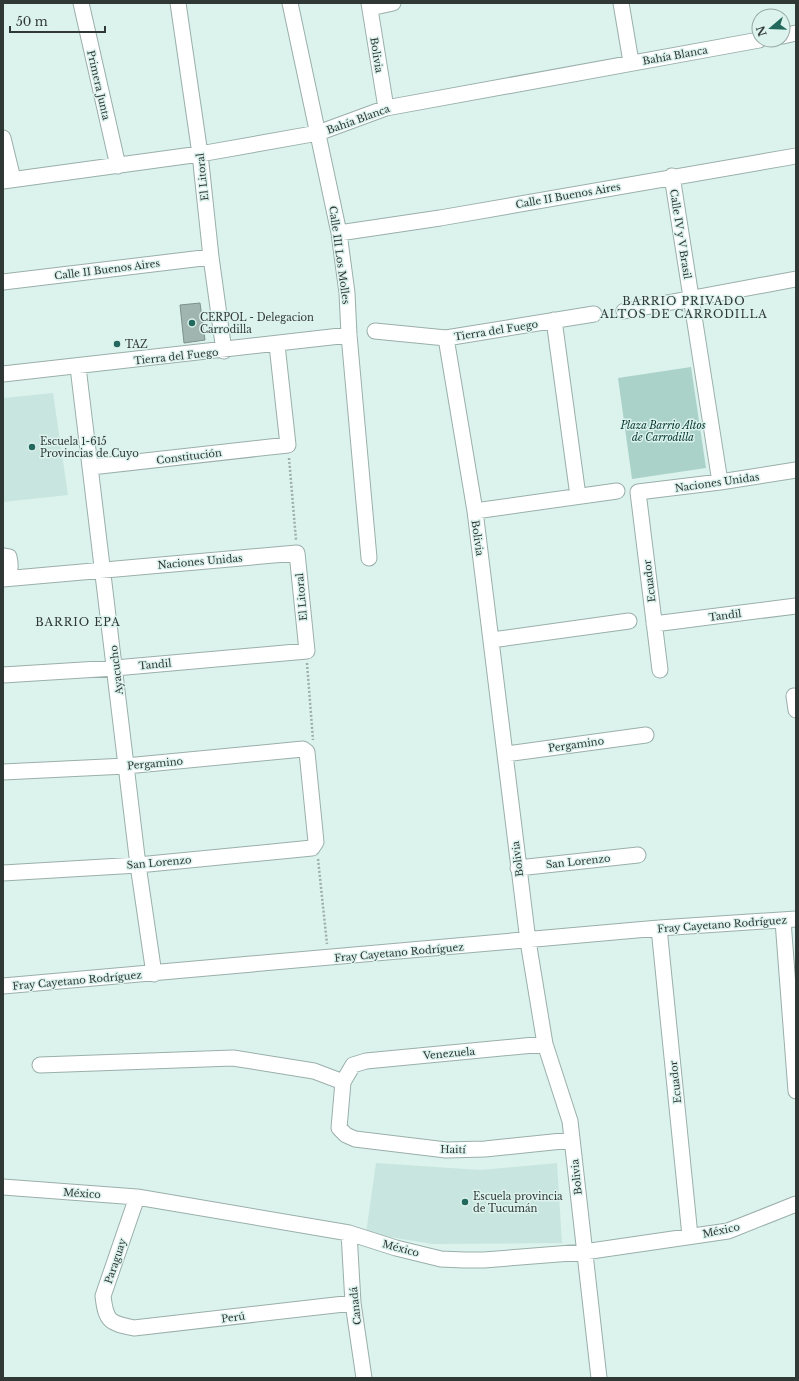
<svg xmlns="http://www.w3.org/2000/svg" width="799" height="1381" font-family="'Libre Baskerville',serif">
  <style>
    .built { fill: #c8e6df }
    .green { fill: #aad2c9 }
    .building { fill: #a0b5b0; stroke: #7d918c }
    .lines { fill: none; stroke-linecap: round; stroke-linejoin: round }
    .minor-casing { stroke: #9aafaa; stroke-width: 17 }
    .path { stroke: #9eafab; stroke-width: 2.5; stroke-dasharray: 2 2; stroke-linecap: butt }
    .minor { stroke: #fff; stroke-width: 15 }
    .poi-dot { fill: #22685c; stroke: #dcf2ed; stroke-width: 1.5 }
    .labels { text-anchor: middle; stroke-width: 3; stroke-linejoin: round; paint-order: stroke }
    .street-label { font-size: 10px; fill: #303836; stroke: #dcf2ed }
    .poi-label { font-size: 10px; fill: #303836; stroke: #dcf2ed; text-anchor: start }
    .park-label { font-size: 10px; font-style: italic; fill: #03362e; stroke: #dcf2ed }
    .neighbourhood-label { font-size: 11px; letter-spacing: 1px; fill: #303836; stroke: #dcf2ed }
  </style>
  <rect width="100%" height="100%" fill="#dcf2ed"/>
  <!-- built -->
  <path class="built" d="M53,393L68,495L3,502V398Z
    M376,1163L481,1170L557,1163L562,1243L432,1244L366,1233Z"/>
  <!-- green -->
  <path class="green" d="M691,367L706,468L632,479L618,378Z"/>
  <!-- building -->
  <path class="building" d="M200,303L205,340L184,343L180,305Z"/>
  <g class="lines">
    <defs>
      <path id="minor" d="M81,3L118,166
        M178,3L200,154L211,257L224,351
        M290,3L339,233L347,293L349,335L369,558
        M369,3L386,108
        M621,3L631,62
        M370,8L393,3
        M783,36L796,33
        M3,138L13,179
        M672,176L720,482
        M3,181L200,154L318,133L386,108L759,40
        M339,233L440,218L796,156
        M3,282L211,257
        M624,311L796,279
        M554,320L578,496
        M375,331L446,338L594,314
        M446,338L475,511L528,941L545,1044L570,1121L599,1378
        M78,367L138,865L154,974
        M3,374L349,335
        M91,467L288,445L277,345
        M475,511L617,491
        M3,556L9,557C11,565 11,570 8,578
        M3,579L297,553L307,651L115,668L3,675
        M654,624L796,606
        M492,640L629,621
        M660,670L638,492L720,482L796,470
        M794,696L796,710
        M506,754L646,735
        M3,772L126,766L303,749L307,752L316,842L312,848L138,865L3,873
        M518,868L638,855
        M783,921L796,1091
        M659,928L690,1236
        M3,986L659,928L796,919
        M545,1044L366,1061L353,1065L343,1082L339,1128L346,1135L355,1139L446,1150L485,1149L572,1140
        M40,1065L233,1058L314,1071L343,1082
        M3,1187L137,1197L349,1233L396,1248L441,1259L464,1260H484L584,1252L728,1231L796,1204
        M137,1197L103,1296C106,1322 110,1323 134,1328L353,1303
        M349,1233L353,1303L364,1378"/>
    </defs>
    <!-- minor casing -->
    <use href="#minor" class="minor-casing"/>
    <!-- path -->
    <path class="path" d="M289,458L296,540
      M307,663L313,740
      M318,859L327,944"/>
    <!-- minor -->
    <use href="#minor" class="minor"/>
  </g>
  <!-- markers -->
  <g class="poi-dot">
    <circle cx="192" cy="323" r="4"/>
    <circle cx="117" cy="344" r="4"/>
    <circle cx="32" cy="447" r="4"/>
    <circle cx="465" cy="1202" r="4"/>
  </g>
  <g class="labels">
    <!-- street labels -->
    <g class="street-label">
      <text transform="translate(377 55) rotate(81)" y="4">Bolivia</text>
      <text transform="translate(675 55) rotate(-10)" y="4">Bahía Blanca</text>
      <text transform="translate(99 85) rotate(77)" y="4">Primera Junta</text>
      <text transform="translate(358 119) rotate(-20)" y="4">Bahía Blanca</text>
      <text transform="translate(202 177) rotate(-96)" y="4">El Litoral</text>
      <text transform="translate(568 195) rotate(-10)" y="4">Calle II Buenos Aires</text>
      <text transform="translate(681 234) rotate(81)" y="4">Calle IV y V Brasil</text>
      <text transform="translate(340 255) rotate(82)" y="4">Calle III Los Molles</text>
      <text transform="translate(107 269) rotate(-7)" y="4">Calle II Buenos Aires</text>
      <text transform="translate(496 330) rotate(-9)" y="4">Tierra del Fuego</text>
      <text transform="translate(176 356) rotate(-6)" y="4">Tierra del Fuego</text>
      <text transform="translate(189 456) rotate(-7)" y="4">Constitución</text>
      <text transform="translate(717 482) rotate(-8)" y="4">Naciones Unidas</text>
      <text transform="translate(478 538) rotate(82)" y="4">Bolivia</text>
      <text transform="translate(200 561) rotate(-5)" y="4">Naciones Unidas</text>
      <text transform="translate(649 581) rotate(-97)" y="4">Ecuador</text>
      <text transform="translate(301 597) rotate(-95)" y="4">El Litoral</text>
      <text transform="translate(725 615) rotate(-7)" y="4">Tandil</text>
      <text transform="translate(155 664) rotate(-5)" y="4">Tandil</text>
      <text transform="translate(116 670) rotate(-97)" y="4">Ayacucho</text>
      <text transform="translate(576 744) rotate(-8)" y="4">Pergamino</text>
      <text transform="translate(155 763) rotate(-5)" y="4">Pergamino</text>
      <text transform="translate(517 859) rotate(-97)" y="4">Bolivia</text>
      <text transform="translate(578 861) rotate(-6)" y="4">San Lorenzo</text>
      <text transform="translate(159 862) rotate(-5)" y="4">San Lorenzo</text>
      <text transform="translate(722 924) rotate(-4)" y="4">Fray Cayetano Rodríguez</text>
      <text transform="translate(399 952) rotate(-5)" y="4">Fray Cayetano Rodríguez</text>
      <text transform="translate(77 980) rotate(-5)" y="4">Fray Cayetano Rodríguez</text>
      <text transform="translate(449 1053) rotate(-5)" y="4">Venezuela</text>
      <text transform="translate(675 1082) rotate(-96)" y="4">Ecuador</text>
      <text transform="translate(453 1149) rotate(1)" y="4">Haití</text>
      <text transform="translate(576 1177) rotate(-96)" y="4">Bolivia</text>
      <text transform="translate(82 1193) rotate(4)" y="4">México</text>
      <text transform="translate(721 1230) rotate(-12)" y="4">México</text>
      <text transform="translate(401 1248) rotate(15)" y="4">México</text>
      <text transform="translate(115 1261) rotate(-71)" y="4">Paraguay</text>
      <text transform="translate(355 1306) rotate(-96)" y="4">Canadá</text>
      <text transform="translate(233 1317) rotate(-7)" y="4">Perú</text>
    </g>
    <!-- poi labels -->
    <g class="poi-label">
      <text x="200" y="321">CERPOL - Delegacion<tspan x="200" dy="12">Carrodilla</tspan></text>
      <text x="125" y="348">TAZ</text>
      <text x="40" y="445">Escuela 1-615<tspan x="40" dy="12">Provincias de Cuyo</tspan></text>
      <text x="473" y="1200">Escuela provincia<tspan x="473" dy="12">de Tucumán</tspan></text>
    </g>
    <!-- park labels -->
    <g class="park-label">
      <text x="663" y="429">Plaza Barrio Altos<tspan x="663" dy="12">de Carrodilla</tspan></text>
    </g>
    <!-- neighbourhood labels -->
    <g class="neighbourhood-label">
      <text x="684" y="305">BARRIO PRIVADO<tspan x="684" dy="13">ALTOS DE CARRODILLA</tspan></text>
      <text x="78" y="626">BARRIO EPA</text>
    </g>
  </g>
  <!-- border -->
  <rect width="799" height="1381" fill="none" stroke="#303836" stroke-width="8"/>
  <!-- north arrow -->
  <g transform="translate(771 28) rotate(251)"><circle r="19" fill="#dcf2ed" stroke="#97a8a4"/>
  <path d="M0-3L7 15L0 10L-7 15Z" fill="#22685c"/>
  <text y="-6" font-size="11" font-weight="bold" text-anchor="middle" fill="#303836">N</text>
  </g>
  <!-- scale -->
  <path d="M10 26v6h95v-6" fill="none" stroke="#303836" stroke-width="2"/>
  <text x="16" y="26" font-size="12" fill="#303836" stroke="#dcf2ed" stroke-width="3" paint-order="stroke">50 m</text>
</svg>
